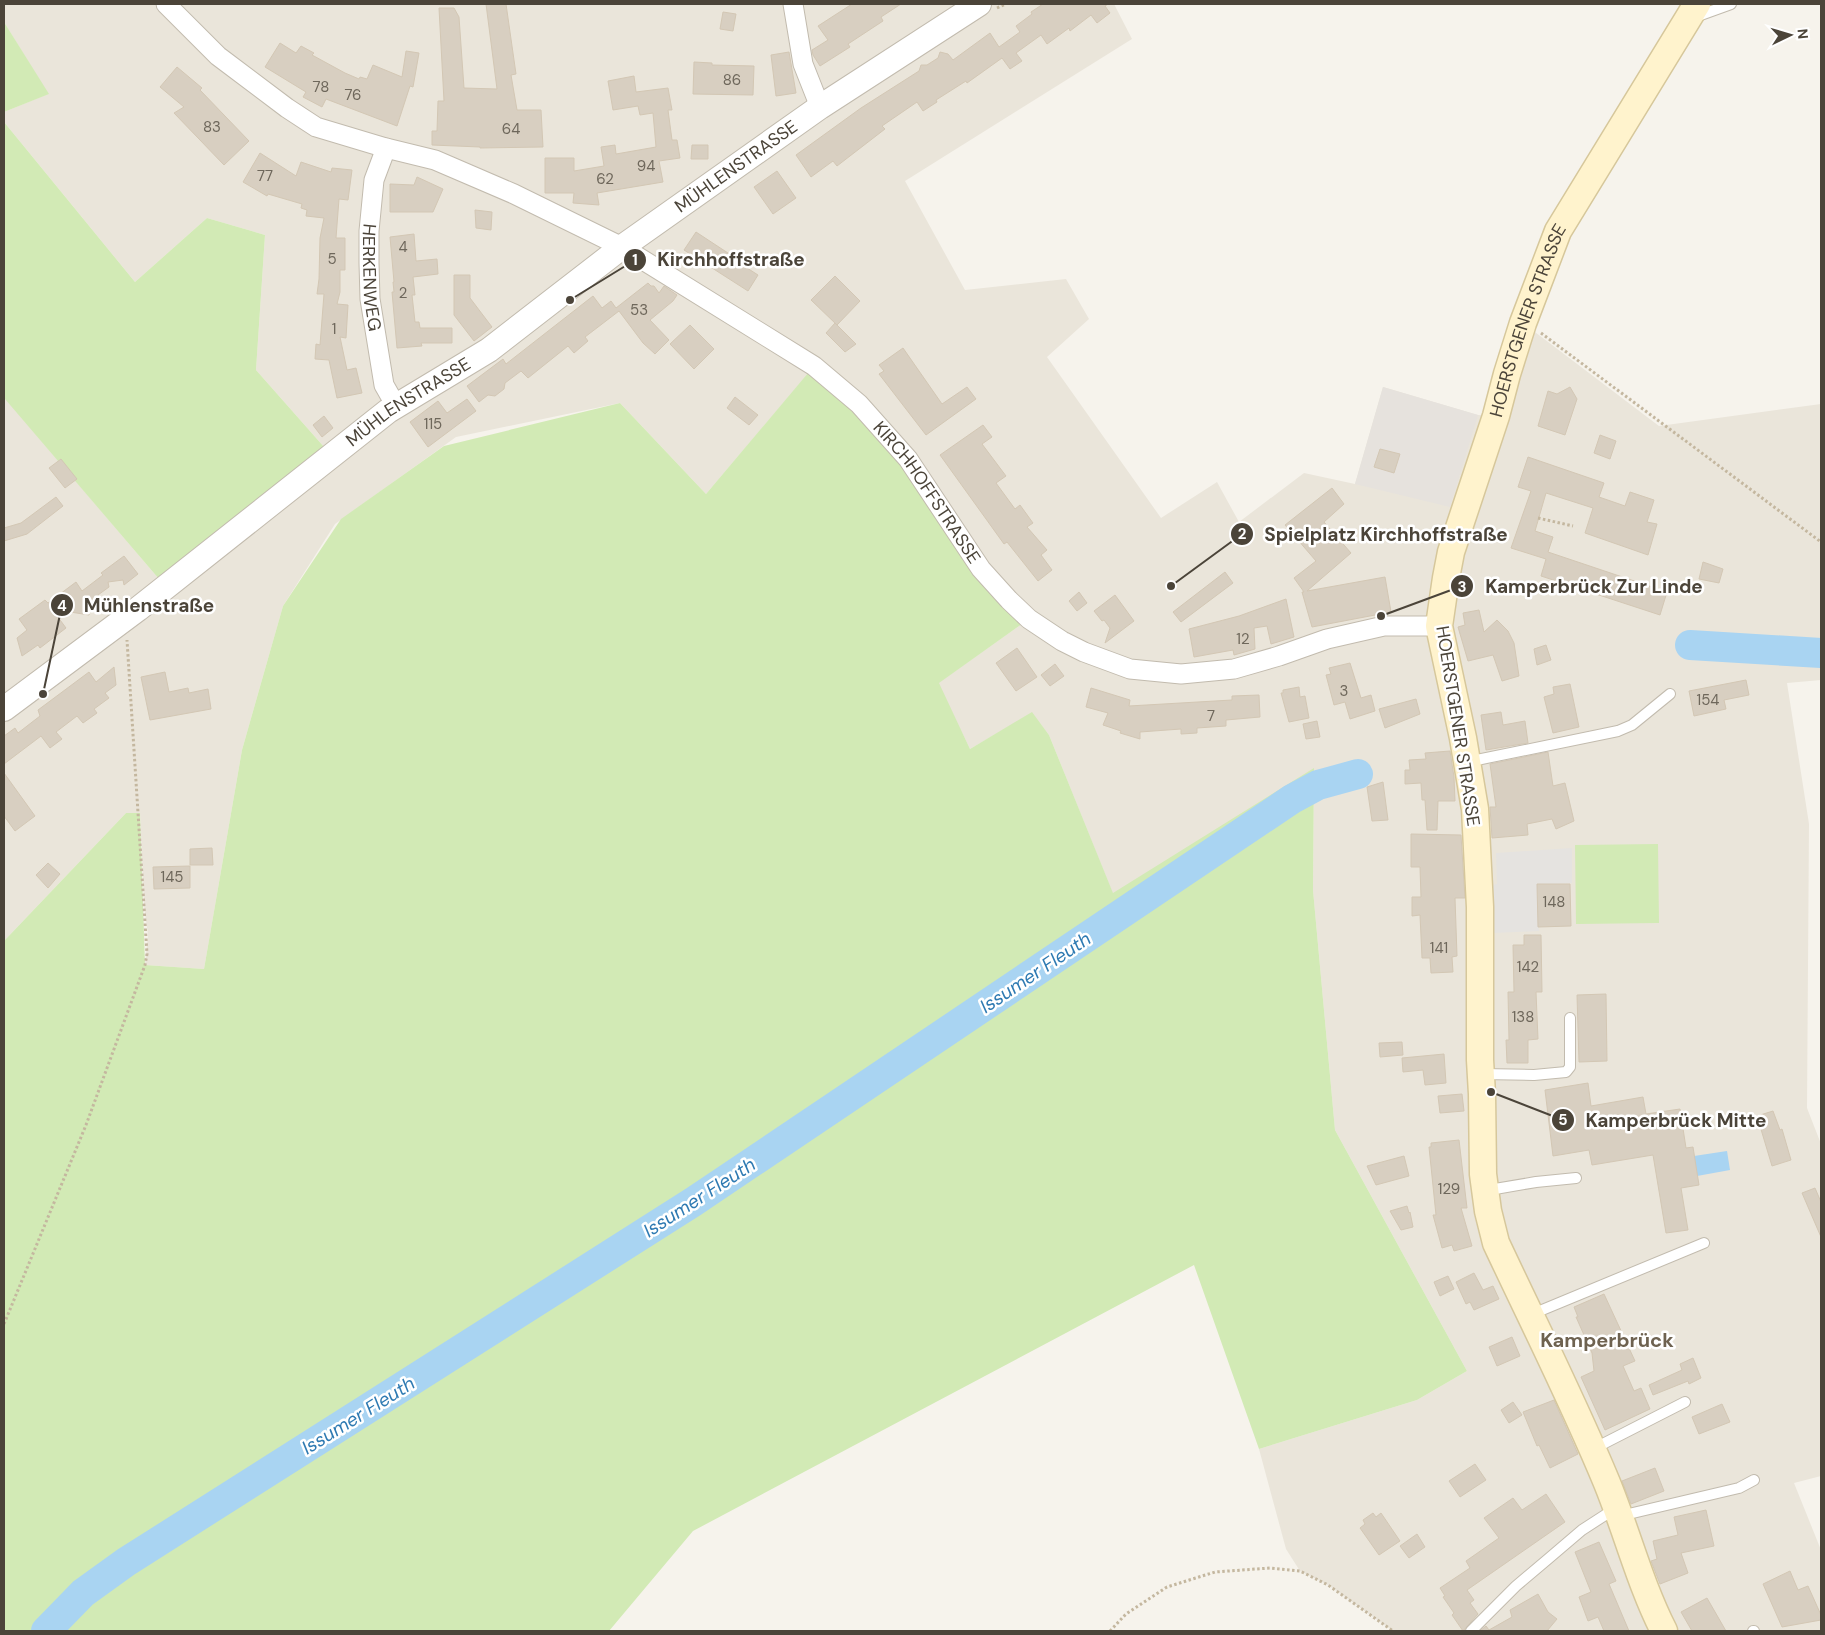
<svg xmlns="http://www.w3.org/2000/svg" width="1825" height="1635" font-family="'DM Sans',sans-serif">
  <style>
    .residential { fill: #eae5da }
    .industrial { fill: #e6e2dd }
    .green { fill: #d2eab5 }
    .parking { fill: #e5e3e0 }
    .water { fill: #a9d4f2 }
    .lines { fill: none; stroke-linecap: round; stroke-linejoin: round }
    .river { stroke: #a9d4f2; stroke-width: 30 }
    .building { fill: #d8cfc1; stroke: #d3c7b4 }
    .service-casing { stroke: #c2bbae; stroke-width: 12 }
    .minor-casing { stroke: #c2bbae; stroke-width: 21 }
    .tertiary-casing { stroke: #c2bbae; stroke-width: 26 }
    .secondary-casing { stroke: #d6c79b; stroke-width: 29 }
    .path { stroke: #c4b79f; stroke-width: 3; stroke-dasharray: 2.5 2.5; stroke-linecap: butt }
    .service { stroke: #fff; stroke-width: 10 }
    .minor { stroke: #fff; stroke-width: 19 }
    .tertiary { stroke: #fff; stroke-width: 24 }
    .secondary { stroke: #fff3cd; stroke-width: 26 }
    .labels { text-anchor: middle; stroke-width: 5; stroke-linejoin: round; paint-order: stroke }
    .number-label { font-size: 15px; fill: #6e675b }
    .street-label { font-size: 18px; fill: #4b4439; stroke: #fff }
    .water-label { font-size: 19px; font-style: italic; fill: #2e7ab2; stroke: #fff }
    .quarter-label { font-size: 20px; font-weight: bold; fill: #6e6250; stroke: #fff }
    .leader { fill: none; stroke: #4b4439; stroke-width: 2 }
    .callout-dot { fill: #4b4439; stroke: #fff; stroke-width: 2 }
    .mark-label { font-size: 15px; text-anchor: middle; font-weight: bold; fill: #fff }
    .callout-label { font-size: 19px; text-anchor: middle; font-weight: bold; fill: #4b4439; stroke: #fff; stroke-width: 5; stroke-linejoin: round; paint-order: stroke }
  </style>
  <rect width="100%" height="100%" fill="#f6f3ec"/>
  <!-- residential -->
  <path class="residential" d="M4,4H1114L1132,39L905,181L965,290L1066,279L1089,319L1047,357L1161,518L1217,482L1239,522L1304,473L1355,484L1383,387L1478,415L1495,416L1523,323L1659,426L1821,404V680L1787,683L1809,824L1807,1108L1821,1144V1476L1794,1483L1821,1550V1631H1393L1328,1585L1300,1571L1286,1549L1259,1449L1417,1400L1467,1371L1335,1130L1313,890L1314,769L1113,894L1049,735L1032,713L970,749L938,683L1029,619L814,367L706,494L620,403L456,437L335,524L283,606L242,750L204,969L145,965L148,935L144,905L140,813H126L4,941V400L5,398L165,586L332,456L256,370L265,235L207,218L135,282L4,122V112L48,94L4,22Z"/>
  <!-- industrial -->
  <path class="industrial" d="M1383,387L1478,415L1450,507L1355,484Z"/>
  <!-- green -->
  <path class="green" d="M4,22L49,94L4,112Z
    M4,122L135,282L207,218L265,235L256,370L332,456L165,586L5,399L4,400Z
    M814,366L859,404L1029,619L939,683L970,749L1032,712L1049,735L1113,893L1314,768L1313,890L1335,1130L1467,1371L1417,1400L1259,1449L1194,1265L693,1531L609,1631H4V941L126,813H140L145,965L204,969L242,750L283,606L341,519L444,446L620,403L706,494Z
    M1658,844L1659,923L1576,924L1575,845Z"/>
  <!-- parking -->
  <path class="parking" d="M1572,848V883L1537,885L1539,931L1494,933L1493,885L1497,884L1496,853Z"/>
  <!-- water -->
  <path class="water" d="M1727,1151L1730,1170L1697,1176L1694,1156Z"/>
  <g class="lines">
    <!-- river -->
    <path class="river" d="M1690,645L1821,653
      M46,1631L83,1593L126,1562L693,1202L1292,799L1318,785L1358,774"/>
  </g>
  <!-- building -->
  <path class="building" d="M486,4H506L516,74L511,75L517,110H541L543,147L480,148V147L432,145V131H437L438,101H444L439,8H454L459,17L464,88L497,89Z
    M852,4H901L881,17L883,21L848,44L850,47L820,66L813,55L812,50L828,40L818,26Z
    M1043,4H1108L1105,6L1110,13L1097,23L1091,15L1070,31L1069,28L1047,44L1041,35L1016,53L1022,61L1010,69L1002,58L967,83L966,81L936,100L937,102L923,111L917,102L882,126L885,129L837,166L833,161L811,177L796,155L861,108L919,71L921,65H927L938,58L940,52L948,54L953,60L990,33L999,47L1020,32L1016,26L1032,14L1031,12Z
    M723,12L736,14L733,31L720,29Z
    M280,43L296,53L301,46L314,53L312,55L345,73L359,79L360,77L367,79L373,65L402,77L406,51L419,53L413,87L410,86L397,126L326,99L322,107L303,97L306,92L265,67Z
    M789,52L796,93L776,96L771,55Z
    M694,62L712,63V65L754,66L753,95L693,94Z
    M177,67L202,88L200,90L249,141L224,165L174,113L184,107L160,87Z
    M634,76L636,92L668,88L672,110H668L672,140H677L680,158L659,161L663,182L597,193L599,205L573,203L574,193H545V158H574V171L604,166L601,147L615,145L616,154L656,147L653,113L640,115L638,106L613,110L608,81Z
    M692,145H708V159H691Z
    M260,153L296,176L301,162L331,172L332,168L352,170L348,200L339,199L336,238H345V270H340V292L337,304L348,305L346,338L340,337L347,370L356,368L362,393L337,398L329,360L315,359L316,344L320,345L324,294H317L319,279L320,238L324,218L306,216L307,210L301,208L302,204L268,194L267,196L243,182Z
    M777,171L796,198L773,214L754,187Z
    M417,177L443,189L433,212H390V184L414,185Z
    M475,210L492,212L491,230L476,228Z
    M696,232L731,255L730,257L758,275L748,291L684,250Z
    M414,234L416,261L437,259L438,274L413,277L415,295H412L415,322H419L420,328H452V343H421L422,346L397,348L392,292H394L393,282H394L390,237Z
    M454,275H470V298L492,327L474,341L454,315Z
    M835,276L860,301L837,325L811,300Z
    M648,283L651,286H654L659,293L664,286L677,295L673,301L650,320L669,340L655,354L643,343L619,311L585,337L588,341L574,353L568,346L528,378L521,371L505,383L504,389L495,396L488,395L479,402L467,386L503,359L506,364L593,296L602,308L611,301L616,308Z
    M835,323L856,344L845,352L826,333Z
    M690,325L714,349L694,369L670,344Z
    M903,348L942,404L967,387L976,399L926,435L879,374L884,371L879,365Z
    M1570,387L1577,399L1565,435L1538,426L1548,391L1557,394Z
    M735,397L758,415L749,425L727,408Z
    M467,399L476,411L428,447L410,422L438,401L447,413Z
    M324,416L333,428L322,437L313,425Z
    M983,425L992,437L982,444L1006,476L996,483L1015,509L1020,505L1033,523L1027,527L1047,550L1041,555L1052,570L1038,581L1007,542L1004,544L940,455Z
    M1600,435L1616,441L1610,459L1594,453Z
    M1380,449L1400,454L1394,473L1374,467Z
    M1528,457L1604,483L1599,497L1625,506L1630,492L1654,500L1647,522L1657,524L1648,555L1585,533L1593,508L1546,493L1535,531L1553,537L1548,552L1667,592L1660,615L1541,576L1546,559L1511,548L1531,491L1518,487Z
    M61,459L77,479L65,488L49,468Z
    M1332,488L1344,504L1324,522L1351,553L1307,591L1385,577L1391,612L1312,627L1302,592H1304L1294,578L1316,561L1285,525Z
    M56,497L63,506L27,534L4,541V528L21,523Z
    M124,556L138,574L124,585L123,580L108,582L109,587L98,595L102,601L90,610L89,615L52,609L66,628L40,648L38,645L22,656L17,638L27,630L19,619L45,600L48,603L76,582L82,591L103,575L101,573Z
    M1703,562L1723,569L1719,583L1699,579Z
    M1225,572L1233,583L1181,622L1173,612Z
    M1079,592L1087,603L1077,611L1069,601Z
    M1115,595L1134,621L1105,643L1110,628L1104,620L1102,621L1094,611Z
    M1286,599L1294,637L1271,644L1267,626L1254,628L1255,649L1234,655L1233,650L1194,657L1189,629L1239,616Z
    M1479,610L1484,632L1497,620L1508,631L1514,643L1519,676L1502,681L1493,655L1468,661L1458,627L1465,625L1463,613Z
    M1546,645L1551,660L1537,665L1534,649Z
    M1017,648L1037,677L1016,691L996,663Z
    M1350,663L1361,698L1371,695L1375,711L1350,719L1345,702L1334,705L1326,675L1331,674L1329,668Z
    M1055,664L1064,676L1050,686L1041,675Z
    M114,667L116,685L105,693L109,698L94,709L97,713L83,723L77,716L56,732L62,739L50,748L41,736L4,764V736L15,728L18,733L40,716L38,710L89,672L96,682Z
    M165,672L169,692L188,688L189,693L208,689L211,709L150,720L141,677Z
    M1746,680L1749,695L1724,700L1726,709L1694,716L1689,691Z
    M1570,684L1579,727L1553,733L1544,697L1554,694L1553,687Z
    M1299,687L1300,697L1305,696L1309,718L1289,722L1281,693H1283V690Z
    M1091,688L1130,700L1129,706L1232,700V696L1259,695L1260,717L1226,720V726L1197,728V733L1181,734V729L1140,732V739L1120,733L1121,731L1103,725L1108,713L1086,707Z
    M1416,699L1420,714L1385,728L1379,709Z
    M1501,712L1503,725L1525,721L1528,743L1486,750L1481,715Z
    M1317,721L1320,737L1306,739L1303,724Z
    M1450,751L1454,777L1455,801H1438L1437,830H1427L1425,800H1422L1421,783L1405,784V770H1410L1409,760L1426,759L1425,753Z
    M1548,752L1553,786L1565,783L1574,821L1556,829L1552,819L1527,824L1528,835L1492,838L1490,807H1496L1490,764Z
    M4,773L35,816L15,831L4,816Z
    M1383,782L1388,820L1372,821L1367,787Z
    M1411,834L1461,835L1465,898H1455L1457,956L1452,957L1453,972L1431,973L1430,958H1422L1420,915L1412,916V897H1421L1420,867H1411Z
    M212,848L213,865H190V849Z
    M48,863L60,874L48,888L36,875Z
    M190,866V888L154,889L153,867Z
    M1537,884H1570L1571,926L1538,927Z
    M1524,935H1541L1542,992H1536L1538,1039L1528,1040V1063H1507L1506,1040H1509L1508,992H1514L1513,945H1524Z
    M1606,994L1607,1061L1579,1062L1577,995Z
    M1402,1042L1403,1055L1380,1057L1379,1043Z
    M1444,1054L1446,1083L1425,1085L1423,1070L1403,1072L1402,1058Z
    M1588,1083L1591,1106L1643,1097L1646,1114L1680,1109L1686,1148L1693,1147L1699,1185L1681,1188L1688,1230L1666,1233L1653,1155L1592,1165L1589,1150L1553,1156L1545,1090Z
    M1462,1094L1464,1111L1440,1113L1438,1096Z
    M1773,1111L1780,1130L1782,1129L1791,1160L1772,1166L1757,1116Z
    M1459,1140L1467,1208H1461L1472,1246L1454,1251L1452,1245L1442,1248L1433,1215H1436L1429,1147H1431V1143Z
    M1404,1156L1409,1176L1376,1185L1367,1166Z
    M1815,1188L1821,1202V1237L1802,1193Z
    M1407,1206L1409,1213L1410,1212L1413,1227L1401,1230L1390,1211Z
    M1474,1273L1483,1290L1493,1286L1499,1299L1474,1310L1470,1302L1466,1304L1456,1282Z
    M1448,1276L1454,1289L1440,1296L1434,1282Z
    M1604,1294L1635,1361L1623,1366L1634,1391L1641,1388L1650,1409L1605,1430L1581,1377L1594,1371L1592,1353L1576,1317H1578L1574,1307Z
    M1512,1337L1520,1356L1497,1366L1489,1347Z
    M1693,1358L1701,1378L1689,1384L1688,1381L1653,1395L1649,1385L1682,1370L1680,1364Z
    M1554,1400L1578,1454L1550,1468L1539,1445L1537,1446L1523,1412Z
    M1513,1402L1522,1415L1509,1423L1501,1410Z
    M1722,1404L1730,1422L1699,1434L1692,1417Z
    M1475,1464L1486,1480L1460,1497L1449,1481Z
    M1655,1468L1664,1491L1631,1504L1622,1481Z
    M1546,1494L1565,1522L1467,1590L1474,1600L1470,1603L1478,1614L1463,1631L1452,1615L1454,1613L1443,1597L1445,1596L1440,1588L1470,1568L1466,1561L1499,1538L1484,1518L1513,1498L1522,1510Z
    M1706,1510L1714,1546L1681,1553L1688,1573L1660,1584L1651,1561L1657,1559L1653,1541L1678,1535L1674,1517Z
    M1373,1513L1376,1517L1381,1513L1400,1541L1379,1555L1360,1528L1365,1524L1363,1520Z
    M1417,1534L1425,1547L1409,1558L1400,1546Z
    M1599,1542L1616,1581L1609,1584L1629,1631H1604L1598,1617L1588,1621L1579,1597L1591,1592L1575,1552Z
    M1790,1571L1798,1590L1808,1586L1821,1615V1620L1782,1627L1763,1584Z
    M1538,1594L1548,1612L1557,1619L1547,1631H1480L1486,1626L1489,1630L1512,1617L1510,1610Z
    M1707,1598L1726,1631H1692L1681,1612Z"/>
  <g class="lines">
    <defs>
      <path id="service" d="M1695,17L1731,4
        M1467,762L1618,731L1632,725L1670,694
        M1482,1074L1534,1075L1566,1072L1570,1067V1018
        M1486,1188L1495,1189L1536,1182L1576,1178
        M1530,1315L1704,1243
        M1593,1449L1685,1402
        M1620,1516L1739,1488L1754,1480
        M1471,1631L1516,1586L1548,1559L1582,1530L1616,1508
        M1753,1631H1754"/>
      <g id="minor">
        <path id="s1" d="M166,4L218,56L287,108L316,127L386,148L435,160L514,194L622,247L814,366L859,404L908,459L981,569L1009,600L1029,619L1062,641L1084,652L1130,669L1181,674L1234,669L1279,656L1327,639L1384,626H1439"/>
        <path d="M793,4L803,64L820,107"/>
        <path id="s2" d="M386,148L374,180L369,231V263L370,299L384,385L396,406"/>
      </g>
      <g id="tertiary">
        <path id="s3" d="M4,709L138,609L388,411L489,350L622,247L820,107L979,4"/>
      </g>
      <g id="secondary">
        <path id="s4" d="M1664,1631C1640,1584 1627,1532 1607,1483C1573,1401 1533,1322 1496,1243L1488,1211L1483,1174L1482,1094L1480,1060V907L1475,809L1463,738L1439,626L1446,578L1451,552L1496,416L1507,374L1523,323L1558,231L1697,4"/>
      </g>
    </defs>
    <!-- service casing -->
    <use href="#service" class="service-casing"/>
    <!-- minor casing -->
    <use href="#minor" class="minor-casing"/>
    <!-- tertiary casing -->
    <use href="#tertiary" class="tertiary-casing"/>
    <!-- secondary casing -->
    <use href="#secondary" class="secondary-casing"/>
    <!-- path -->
    <path class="path" d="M997,8L1006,4
      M1541,333L1821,542
      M1538,518L1573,526
      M4,1324L86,1125L145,965L147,954L127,640
      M1110,1631L1126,1614L1167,1587L1215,1572L1270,1568L1300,1571L1328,1585L1393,1631"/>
    <!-- service -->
    <use href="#service" class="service"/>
    <!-- minor -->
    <use href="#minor" class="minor"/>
    <!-- tertiary -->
    <use href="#tertiary" class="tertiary"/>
    <!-- secondary -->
    <use href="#secondary" class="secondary"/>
  </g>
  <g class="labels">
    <!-- number labels -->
    <g class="number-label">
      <text x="732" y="85">86</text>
      <text x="321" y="92">78</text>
      <text x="353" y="100">76</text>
      <text x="212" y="132">83</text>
      <text x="511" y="134">64</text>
      <text x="646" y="171">94</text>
      <text x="265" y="181">77</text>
      <text x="605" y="184">62</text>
      <text x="403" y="252">4</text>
      <text x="332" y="264">5</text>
      <text x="403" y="298">2</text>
      <text x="639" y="315">53</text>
      <text x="334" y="334">1</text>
      <text x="433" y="429">115</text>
      <text x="1243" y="644">12</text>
      <text x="1344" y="696">3</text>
      <text x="1708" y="705">154</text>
      <text x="1211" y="721">7</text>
      <text x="172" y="882">145</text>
      <text x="1554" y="907">148</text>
      <text x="1439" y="953">141</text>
      <text x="1528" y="972">142</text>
      <text x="1523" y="1022">138</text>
      <text x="1449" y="1194">129</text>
    </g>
    <!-- street labels -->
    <g class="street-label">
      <text dy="6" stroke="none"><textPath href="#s3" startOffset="912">MÜHLENSTRASSE</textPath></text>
      <text dy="6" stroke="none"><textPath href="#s2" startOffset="132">HERKENWEG</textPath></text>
      <text dy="6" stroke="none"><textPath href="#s4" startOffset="1364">HOERSTGENER STRASSE</textPath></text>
      <text dy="6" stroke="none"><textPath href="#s3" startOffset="508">MÜHLENSTRASSE</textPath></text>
      <text dy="6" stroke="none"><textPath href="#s1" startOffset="921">KIRCHHOFFSTRASSE</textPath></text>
      <text transform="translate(1458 726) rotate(81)" y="6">HOERSTGENER STRASSE</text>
    </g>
    <!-- water labels -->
    <g class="water-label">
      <text transform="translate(1035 972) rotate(-34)" y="7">Issumer Fleuth</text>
      <text transform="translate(699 1197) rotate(-33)" y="7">Issumer Fleuth</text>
      <text transform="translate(358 1415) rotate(-32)" y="7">Issumer Fleuth</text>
    </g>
    <!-- quarter labels -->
    <g class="quarter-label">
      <text x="1607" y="1347">Kamperbrück</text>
    </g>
  </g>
  <!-- callouts -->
  <path class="leader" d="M570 300L635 260M1171 586L1242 534M1381 616L1462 586M43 694L62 605M1491 1092L1563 1120"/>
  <g class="callout-dot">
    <circle cx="570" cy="300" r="5"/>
    <circle cx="1171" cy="586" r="5"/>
    <circle cx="1381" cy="616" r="5"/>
    <circle cx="43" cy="694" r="5"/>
    <circle cx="1491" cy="1092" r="5"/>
    <circle cx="635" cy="260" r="12"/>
    <circle cx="1242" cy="534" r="12"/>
    <circle cx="1462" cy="586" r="12"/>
    <circle cx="62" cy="605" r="12"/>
    <circle cx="1563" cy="1120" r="12"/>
  </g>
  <g class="mark-label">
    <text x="635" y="265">1</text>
    <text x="1242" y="539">2</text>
    <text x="1462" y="592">3</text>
    <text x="62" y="611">4</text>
    <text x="1563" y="1125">5</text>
  </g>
  <g class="callout-label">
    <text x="731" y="266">Kirchhoffstraße</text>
    <text x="1386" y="541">Spielplatz Kirchhoffstraße</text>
    <text x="1594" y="593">Kamperbrück Zur Linde</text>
    <text x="149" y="612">Mühlenstraße</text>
    <text x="1676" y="1127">Kamperbrück Mitte</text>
  </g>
  <!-- border -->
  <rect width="1825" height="1635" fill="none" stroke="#4b4439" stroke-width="10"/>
  <!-- north arrow -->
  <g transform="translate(1790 35) rotate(85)" stroke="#ffffff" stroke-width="4" paint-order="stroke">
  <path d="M0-4L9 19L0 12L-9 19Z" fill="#4b4439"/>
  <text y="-8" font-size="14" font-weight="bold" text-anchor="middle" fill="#4b4439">N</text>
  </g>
</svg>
